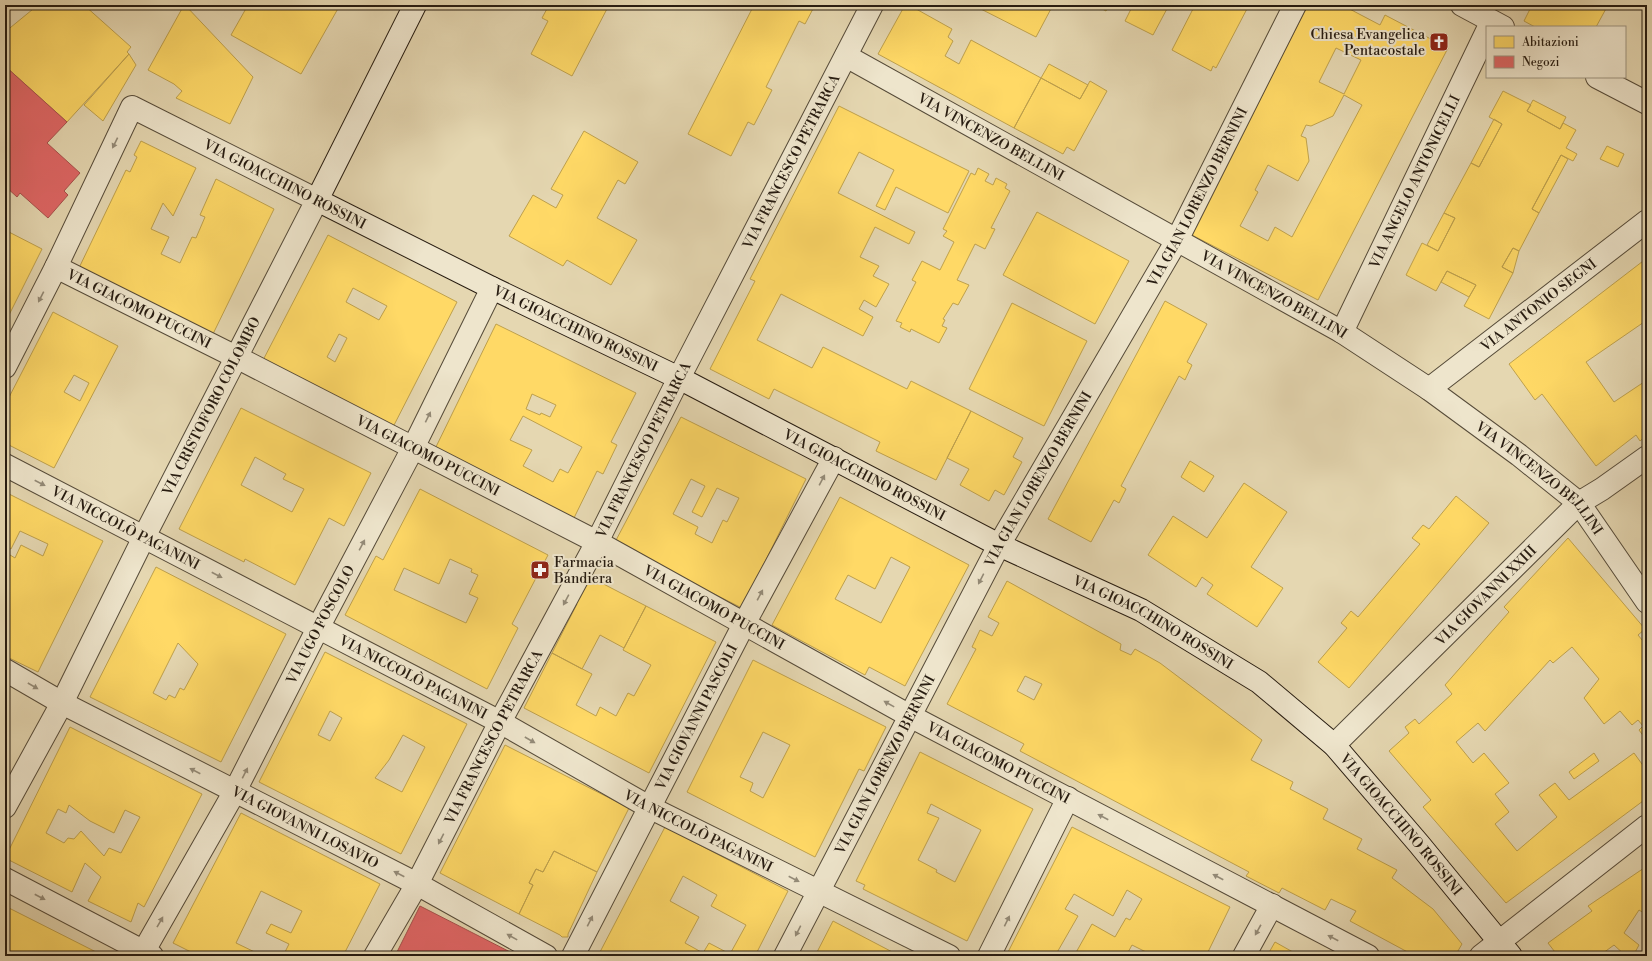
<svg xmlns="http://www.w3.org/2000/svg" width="1652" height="961" font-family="'Libre Bodoni',serif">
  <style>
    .homes { fill: #ffd966; stroke: #bea04c; fill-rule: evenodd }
    .shops { fill: #e06666; stroke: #a8504c }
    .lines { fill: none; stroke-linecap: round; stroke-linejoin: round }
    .street-casing { stroke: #564b39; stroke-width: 24 }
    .secondary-casing { stroke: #271c11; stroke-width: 24 }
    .street { stroke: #eee5cc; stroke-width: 22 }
    .secondary { stroke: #eee5cc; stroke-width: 22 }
    .oneway { fill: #948b78 }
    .labels { text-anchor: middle; stroke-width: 4; stroke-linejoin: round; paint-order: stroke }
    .poi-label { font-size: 14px; fill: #271c11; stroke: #eee5cc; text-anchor: end }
    .street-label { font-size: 14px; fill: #271c11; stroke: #eee5cc }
  </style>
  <rect width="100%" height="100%" fill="#e5d7b1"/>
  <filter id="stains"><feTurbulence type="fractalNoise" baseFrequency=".005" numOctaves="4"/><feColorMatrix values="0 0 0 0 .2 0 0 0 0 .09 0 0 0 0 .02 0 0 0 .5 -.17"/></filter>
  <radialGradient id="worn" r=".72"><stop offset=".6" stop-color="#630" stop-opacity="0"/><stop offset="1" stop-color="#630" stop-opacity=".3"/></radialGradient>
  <!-- homes -->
  <path class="homes" d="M38,5H84L131,47L127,52L129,54L67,122L5,66V32Z
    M184,5H185L253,77L230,124L176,98L182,91L174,84L148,70Z
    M248,5H340L301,74L231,35Z
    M549,5H609L572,76L531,54L548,21L542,18Z
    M754,5H815L805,24L799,21L766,87L772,90L754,125L748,122L731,156L688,134Z
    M905,5H909L952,29L948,37L953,41L945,56L959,64L971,40L1041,78L1014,128L878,54Z
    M973,5H1053L1036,37Z
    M1095,5H1109L1106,11Z
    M1129,5H1169L1153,35L1125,21L1132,7Z
    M1195,5H1249L1216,68L1213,66L1211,71L1172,50Z
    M1308,5H1342L1380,25L1385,15L1448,48L1318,300L1190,234ZM1336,48L1361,60L1344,94L1319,82ZM1344,95L1362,105L1292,237L1275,227L1268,241L1240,226L1258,192L1255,190L1268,165L1298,181L1309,161L1306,138L1301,136L1306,125L1311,126L1333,116Z
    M1532,5H1608L1596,27H1535L1524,21Z
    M129,54L136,65L103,121L84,105Z
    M1049,64L1088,85L1080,99L1041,78Z
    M1041,78L1080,99L1090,81L1107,91L1074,151L1067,147L1063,154L1014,128Z
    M1503,91L1531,105L1527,111L1560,129L1563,123L1576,130L1566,148L1577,154L1573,161L1561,155L1532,209L1539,213L1519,251L1513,248L1502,267L1513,273L1489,319L1464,306L1476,285L1447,271L1436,291L1406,275L1422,243L1438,251L1455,218L1444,213L1471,163L1479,167L1502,124L1489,117Z
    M1533,100L1566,117L1560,129L1527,111Z
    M839,106L969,171L948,213L896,187L885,210L876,206L894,170L859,152L838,193L915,232L909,244L875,227L860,257L879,266L873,276L889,284L876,307L864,300L859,309L873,317L863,336L781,294L757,340L812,368L823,347L907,389L911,381L971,411L936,480L876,451L880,442L774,389L769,399L710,369L755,281L750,279Z
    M1494,119L1502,124L1479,167L1471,163Z
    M584,131L638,162L625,184L618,180L597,218L637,240L611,285L567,260L563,266L509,236L533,195L556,208L563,195L551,189Z
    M141,141L196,168L173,216L163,203L151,229L169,237L161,254L180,263L192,237L196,238L205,217L200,215L216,179L274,209L212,336L78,270L126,170L130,172L137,157L134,155Z
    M1607,146L1624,154L1618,167L1600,159Z
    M1561,155L1568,159L1539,213L1532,209Z
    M978,168L989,174L985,181L993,185L996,178L1007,184L1005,188L1010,191L991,228L995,229L985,249L975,244L957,280L969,285L958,305L953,303L943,319L945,320L942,326L947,328L939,343L911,329L910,332L900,327L902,323L896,321L916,282L912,280L922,261L940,270L954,242L943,236L947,231L943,229L971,173L975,175Z
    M1037,212L1129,261L1095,324L1003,275Z
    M1444,213L1455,218L1438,251L1427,245Z
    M5,230L42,249L5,323Z
    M328,235L457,302L391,431L261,364ZM353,288L387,306L379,320L346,302ZM339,334L347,338L335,362L327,357Z
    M1513,248L1519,251L1513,273L1502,267Z
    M1647,258V320L1586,362L1614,402L1647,380V435L1640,441L1636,435L1596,466L1542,394L1535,400L1509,364Z
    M1447,271L1476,285L1469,297L1441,282Z
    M1165,301L1207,324L1187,362L1192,365L1185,380L1179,376L1121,486L1126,489L1119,503L1114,500L1091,542L1048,519Z
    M1012,303L1087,341L1044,426L969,389Z
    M53,312L118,346L54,468L5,443V405ZM74,375L89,383L80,401L64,392Z
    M496,324L636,393L611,442L617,445L603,474L597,471L572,522L433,453ZM532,394L556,405L550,417L541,413L540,415L526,409ZM523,416L582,447L568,473L560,469L553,482L523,466L532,450L510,440Z
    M241,408L371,473L344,526L329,518L295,585L245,559L244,562L179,529ZM255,457L286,474L283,479L304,489L292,512L241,485Z
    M971,411L1023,438L1013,457L1022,462L1004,495L995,490L989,501L960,485L969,469L947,458Z
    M681,417L806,479L742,608L614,544ZM691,479L705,486L692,512L702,517L717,488L739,498L727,522L723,520L712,543L695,534L698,527L673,514Z
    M1190,461L1214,476L1204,492L1181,477Z
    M1244,483L1287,512L1251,567L1283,588L1257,627L1207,594L1213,585L1202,577L1196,587L1148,555L1173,516L1207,538Z
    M420,489L548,555L512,624L518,628L487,689L345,615L376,556L383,560ZM450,559L472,569L471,572L478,575L469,594L478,598L466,623L394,590L404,568L439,584Z
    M5,492L103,541L38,672L5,656V565L10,555L15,558L21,545L43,556L48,544L20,531L11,549L5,547Z
    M1456,496L1489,523L1349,688L1318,662L1347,628L1341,623L1351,611L1358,617L1420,544L1412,538L1423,525L1429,529Z
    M840,497L969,565L905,686L869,667L865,675L772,625ZM891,557L910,567L881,623L835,599L848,575L875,589Z
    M1568,538L1645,629L1638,635L1647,646V741L1639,730L1643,726L1638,720L1632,725L1620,711L1604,724L1584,698L1599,679L1572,647L1553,663L1550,660L1485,731L1478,723L1456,742L1473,763L1484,753L1509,783L1495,794L1509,812L1495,824L1517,851L1557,817L1539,795L1555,783L1569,800L1634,753L1647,771V798L1506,903L1423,807L1431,800L1389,751L1409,733L1405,727L1415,719L1419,724L1452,694L1445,685L1509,612L1504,607Z
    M156,567L286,634L221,762L90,697ZM178,643L198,664L184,690L180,688L175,698L169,695L166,700L153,693Z
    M588,576L646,606L624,648L600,635L582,669L552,653L577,604L574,603Z
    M1007,581L1121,644L1120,650L1131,655L1135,649L1160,663L1262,740L1251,760L1293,782L1290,789L1328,809L1323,819L1362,839L1357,849L1397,870L1392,878L1433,909L1462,944L1455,956H1415L1350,921L1356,911L1331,899L1325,910L1282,888L1279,893L1246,876L1249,872L1020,751L1024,744L947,704L976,649L972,647L980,630L992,636L999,623L988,617ZM1025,676L1042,684L1034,700L1017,691Z
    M646,606L716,642L649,773L524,708L552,653L592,674L576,705L596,716L600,707L616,716L628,693L634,696L651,665L623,650Z
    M325,652L467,724L401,854L259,782ZM330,711L342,718L330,741L318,735ZM403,735L425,747L402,792L375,778L389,760Z
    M753,660L886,727L864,771L859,769L815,857L687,792ZM763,732L790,745L763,798L750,791L753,783L740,777Z
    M70,727L202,794L144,907L138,903L131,922L88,901L101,877L85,863L72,892L5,858ZM69,805L90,821L114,833L125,810L140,817L121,853L109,848L104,856L81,831L74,839L68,838L64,843L46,833L58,809L66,813Z
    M505,745L629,808L597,872L554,851L543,872L536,869L529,883L533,885L519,914L440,873Z
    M920,752L1033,809L967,941L863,889L865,885L856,881ZM931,804L981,830L955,882L936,872L937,870L918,860L939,818L927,813Z
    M1594,753L1599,761L1574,779L1569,772Z
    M241,813L380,884L343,956H283L289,944L266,933L271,924L291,933L302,911L261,891L236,943L263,956H199L173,943Z
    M665,827L788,891L755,956H608L600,952ZM683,876L717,895L711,906L746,925L730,954L709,943L703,953L685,943L699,917L670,901Z
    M1072,827L1230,907L1206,956H1154L1132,945L1126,956H1074L1092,924L1115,937L1126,918L1130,920L1142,899L1127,890L1113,916L1074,894L1065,909L1078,916L1055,956H1006Z
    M554,851L597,872L568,934V937H562L560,935L519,914L533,885L529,883L536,869L543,872Z
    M1647,866V915L1639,910L1624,933L1639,945L1633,956H1626L1614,945L1599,956H1558L1548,943L1592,911L1588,906Z
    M5,906L104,956H5Z
    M833,921L900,956H815Z
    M1275,942L1300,956H1267Z"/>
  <!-- shops -->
  <path class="shops" d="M5,66L67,122L47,143L80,173L64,191L68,195L48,218L20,193L17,197L5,186Z
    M420,906L518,956H395Z"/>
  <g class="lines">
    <defs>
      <g id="street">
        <path d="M1462,5L1503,27"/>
        <path id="s1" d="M846,56L1342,332L1429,389L1519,455L1579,503L1647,602"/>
        <path d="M1597,77L1647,103"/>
        <path id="s2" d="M56,267L244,361L597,542L910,716L1368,956"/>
        <path id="s3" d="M1342,332L1487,31"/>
        <path d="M5,367L56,267L132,107L317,200L144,537L62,703L5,807"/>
        <path id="s4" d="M1429,389L1647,221"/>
        <path id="s5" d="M5,465L500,722L649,807L949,956"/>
        <path id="s6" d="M5,670L62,703L417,884L546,956"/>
        <path id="s7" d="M1334,745L1579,503L1602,489L1647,457"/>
        <path d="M5,879L152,956"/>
        <path id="s8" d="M141,956L235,791L318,628L413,448L492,288"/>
        <path id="s9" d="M375,956L417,884L500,722L597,542L679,378L872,5"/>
        <path id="s10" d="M573,956L744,624L834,458"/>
        <path id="s11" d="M785,956L999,545L1177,240L1295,5"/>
        <path d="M989,956L1068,798"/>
        <path d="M1244,956L1272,905"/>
        <path d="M1481,956L1647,826"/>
      </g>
      <g id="secondary">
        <path id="s12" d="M415,5L317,200L492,288L679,378L999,545L1141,610L1259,682L1334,745L1419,844L1511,956"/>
      </g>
    </defs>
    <!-- street casing -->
    <use href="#street" class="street-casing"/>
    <!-- secondary casing -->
    <use href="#secondary" class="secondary-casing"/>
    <!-- street -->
    <use href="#street" class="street"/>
    <!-- secondary -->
    <use href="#secondary" class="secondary"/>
  </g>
  <!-- one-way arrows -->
  <defs><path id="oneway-solid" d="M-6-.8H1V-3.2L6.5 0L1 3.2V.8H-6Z"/></defs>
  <g class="oneway">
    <use href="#oneway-solid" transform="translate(115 143) rotate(116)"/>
    <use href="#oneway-solid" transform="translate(41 297) rotate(117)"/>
    <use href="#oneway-solid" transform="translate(428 417) rotate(-64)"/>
    <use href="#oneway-solid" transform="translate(822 480) rotate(-62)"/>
    <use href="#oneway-solid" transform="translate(40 483) rotate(27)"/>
    <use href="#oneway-solid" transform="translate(362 545) rotate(-62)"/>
    <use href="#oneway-solid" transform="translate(217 575) rotate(28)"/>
    <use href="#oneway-solid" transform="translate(981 579) rotate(117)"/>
    <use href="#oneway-solid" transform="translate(760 595) rotate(-62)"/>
    <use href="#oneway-solid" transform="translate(566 600) rotate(118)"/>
    <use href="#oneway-solid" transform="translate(33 686) rotate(30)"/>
    <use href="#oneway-solid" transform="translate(889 704) rotate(-151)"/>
    <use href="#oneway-solid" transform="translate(530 740) rotate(30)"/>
    <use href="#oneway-solid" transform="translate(195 771) rotate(-153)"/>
    <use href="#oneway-solid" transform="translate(245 773) rotate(-63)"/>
    <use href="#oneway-solid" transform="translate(1103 817) rotate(-152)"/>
    <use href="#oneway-solid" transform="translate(441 839) rotate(117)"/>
    <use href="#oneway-solid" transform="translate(399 874) rotate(-153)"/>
    <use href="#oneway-solid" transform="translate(1218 877) rotate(-152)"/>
    <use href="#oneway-solid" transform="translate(794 879) rotate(27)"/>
    <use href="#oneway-solid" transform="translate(40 897) rotate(28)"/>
    <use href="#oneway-solid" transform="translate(590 921) rotate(-63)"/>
    <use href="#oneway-solid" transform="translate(1007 921) rotate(-64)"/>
    <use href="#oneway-solid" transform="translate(160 922) rotate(-60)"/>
    <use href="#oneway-solid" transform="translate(1258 930) rotate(119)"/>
    <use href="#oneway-solid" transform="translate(798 931) rotate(117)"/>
    <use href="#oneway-solid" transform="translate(512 937) rotate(-151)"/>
    <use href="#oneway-solid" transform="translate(1333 938) rotate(-152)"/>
  </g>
  <!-- icons -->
  <defs>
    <symbol id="church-square" viewBox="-11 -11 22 22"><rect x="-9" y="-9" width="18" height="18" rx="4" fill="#8f2418" stroke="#eee5cc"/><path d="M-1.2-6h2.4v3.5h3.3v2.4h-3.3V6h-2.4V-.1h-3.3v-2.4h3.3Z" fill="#fff"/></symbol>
    <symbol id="pharmacy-square" viewBox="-11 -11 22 22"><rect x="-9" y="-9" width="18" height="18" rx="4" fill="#8f2418" stroke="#eee5cc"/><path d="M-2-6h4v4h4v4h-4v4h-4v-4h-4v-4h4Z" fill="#fff"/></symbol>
  </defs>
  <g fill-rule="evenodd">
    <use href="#church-square" x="1428" y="31" width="22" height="22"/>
    <use href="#pharmacy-square" x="529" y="559" width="22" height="22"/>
  </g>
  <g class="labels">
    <!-- poi labels -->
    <g class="poi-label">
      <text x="1425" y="39">Chiesa Evangelica<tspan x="1425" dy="16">Pentacostale</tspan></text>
      <text x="554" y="567" text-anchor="start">Farmacia<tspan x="554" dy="16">Bandiera</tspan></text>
    </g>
    <!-- street labels -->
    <g class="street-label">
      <text dy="5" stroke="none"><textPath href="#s1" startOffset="166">VIA VINCENZO BELLINI</textPath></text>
      <text dy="5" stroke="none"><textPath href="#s9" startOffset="897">VIA FRANCESCO PETRARCA</textPath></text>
      <text dy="5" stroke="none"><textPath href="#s3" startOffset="167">VIA ANGELO ANTONICELLI</textPath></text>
      <text transform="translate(285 184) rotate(27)" y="5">VIA GIOACCHINO ROSSINI</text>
      <text dy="5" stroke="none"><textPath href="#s11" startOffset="864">VIA GIAN LORENZO BERNINI</textPath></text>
      <text dy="5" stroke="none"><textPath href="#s1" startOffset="490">VIA VINCENZO BELLINI</textPath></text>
      <text dy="5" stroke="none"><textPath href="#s4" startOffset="138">VIA ANTONIO SEGNI</textPath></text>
      <text dy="5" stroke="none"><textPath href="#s2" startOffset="93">VIA GIACOMO PUCCINI</textPath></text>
      <text dy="5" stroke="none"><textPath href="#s12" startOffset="507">VIA GIOACCHINO ROSSINI</textPath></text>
      <text transform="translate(211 406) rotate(-63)" y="5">VIA CRISTOFORO COLOMBO</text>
      <text dy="5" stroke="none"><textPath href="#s9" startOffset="573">VIA FRANCESCO PETRARCA</textPath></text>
      <text dy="5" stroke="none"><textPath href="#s2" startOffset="417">VIA GIACOMO PUCCINI</textPath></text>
      <text dy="5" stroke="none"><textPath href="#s12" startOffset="831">VIA GIOACCHINO ROSSINI</textPath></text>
      <text dy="5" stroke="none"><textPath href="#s11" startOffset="540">VIA GIAN LORENZO BERNINI</textPath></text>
      <text dy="5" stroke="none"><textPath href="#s1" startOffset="814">VIA VINCENZO BELLINI</textPath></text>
      <text dy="5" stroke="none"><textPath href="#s5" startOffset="136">VIA NICCOLÒ PAGANINI</textPath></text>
      <text dy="5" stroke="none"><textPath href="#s7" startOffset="213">VIA GIOVANNI XXIII</textPath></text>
      <text dy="5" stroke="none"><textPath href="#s2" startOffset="741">VIA GIACOMO PUCCINI</textPath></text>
      <text dy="5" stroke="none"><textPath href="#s12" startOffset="1155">VIA GIOACCHINO ROSSINI</textPath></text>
      <text dy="5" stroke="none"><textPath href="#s8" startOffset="377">VIA UGO FOSCOLO</textPath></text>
      <text dy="5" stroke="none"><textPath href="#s5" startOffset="460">VIA NICCOLÒ PAGANINI</textPath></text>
      <text dy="5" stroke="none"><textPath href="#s10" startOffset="269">VIA GIOVANNI PASCOLI</textPath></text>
      <text dy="5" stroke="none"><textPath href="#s9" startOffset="249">VIA FRANCESCO PETRARCA</textPath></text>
      <text dy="5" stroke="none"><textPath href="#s2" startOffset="1065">VIA GIACOMO PUCCINI</textPath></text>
      <text dy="5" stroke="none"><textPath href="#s11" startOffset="216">VIA GIAN LORENZO BERNINI</textPath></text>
      <text dy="5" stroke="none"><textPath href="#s12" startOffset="1479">VIA GIOACCHINO ROSSINI</textPath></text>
      <text dy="5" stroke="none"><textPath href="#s6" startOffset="339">VIA GIOVANNI LOSAVIO</textPath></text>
      <text dy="5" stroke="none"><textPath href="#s5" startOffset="784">VIA NICCOLÒ PAGANINI</textPath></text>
    </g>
  </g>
  <!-- margin -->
  <rect width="1652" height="961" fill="none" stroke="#e5d7b1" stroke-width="20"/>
  <rect x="6" y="6" width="1640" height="949" fill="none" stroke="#271c11" stroke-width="2"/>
  <rect x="10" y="10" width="1632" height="941" fill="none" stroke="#271c11"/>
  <!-- legend -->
  <rect x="1486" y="26" width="140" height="52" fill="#eee5cc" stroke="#9e9581"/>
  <rect x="1494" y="36" width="20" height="12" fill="#ffd966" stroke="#9e9581"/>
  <text x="1522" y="46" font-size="12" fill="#271c11">Abitazioni</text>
  <rect x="1494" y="56" width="20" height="12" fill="#e06666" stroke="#9e9581"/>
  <text x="1522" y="66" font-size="12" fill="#271c11">Negozi</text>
  <rect width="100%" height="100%" filter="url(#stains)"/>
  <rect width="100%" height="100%" fill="url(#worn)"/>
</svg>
